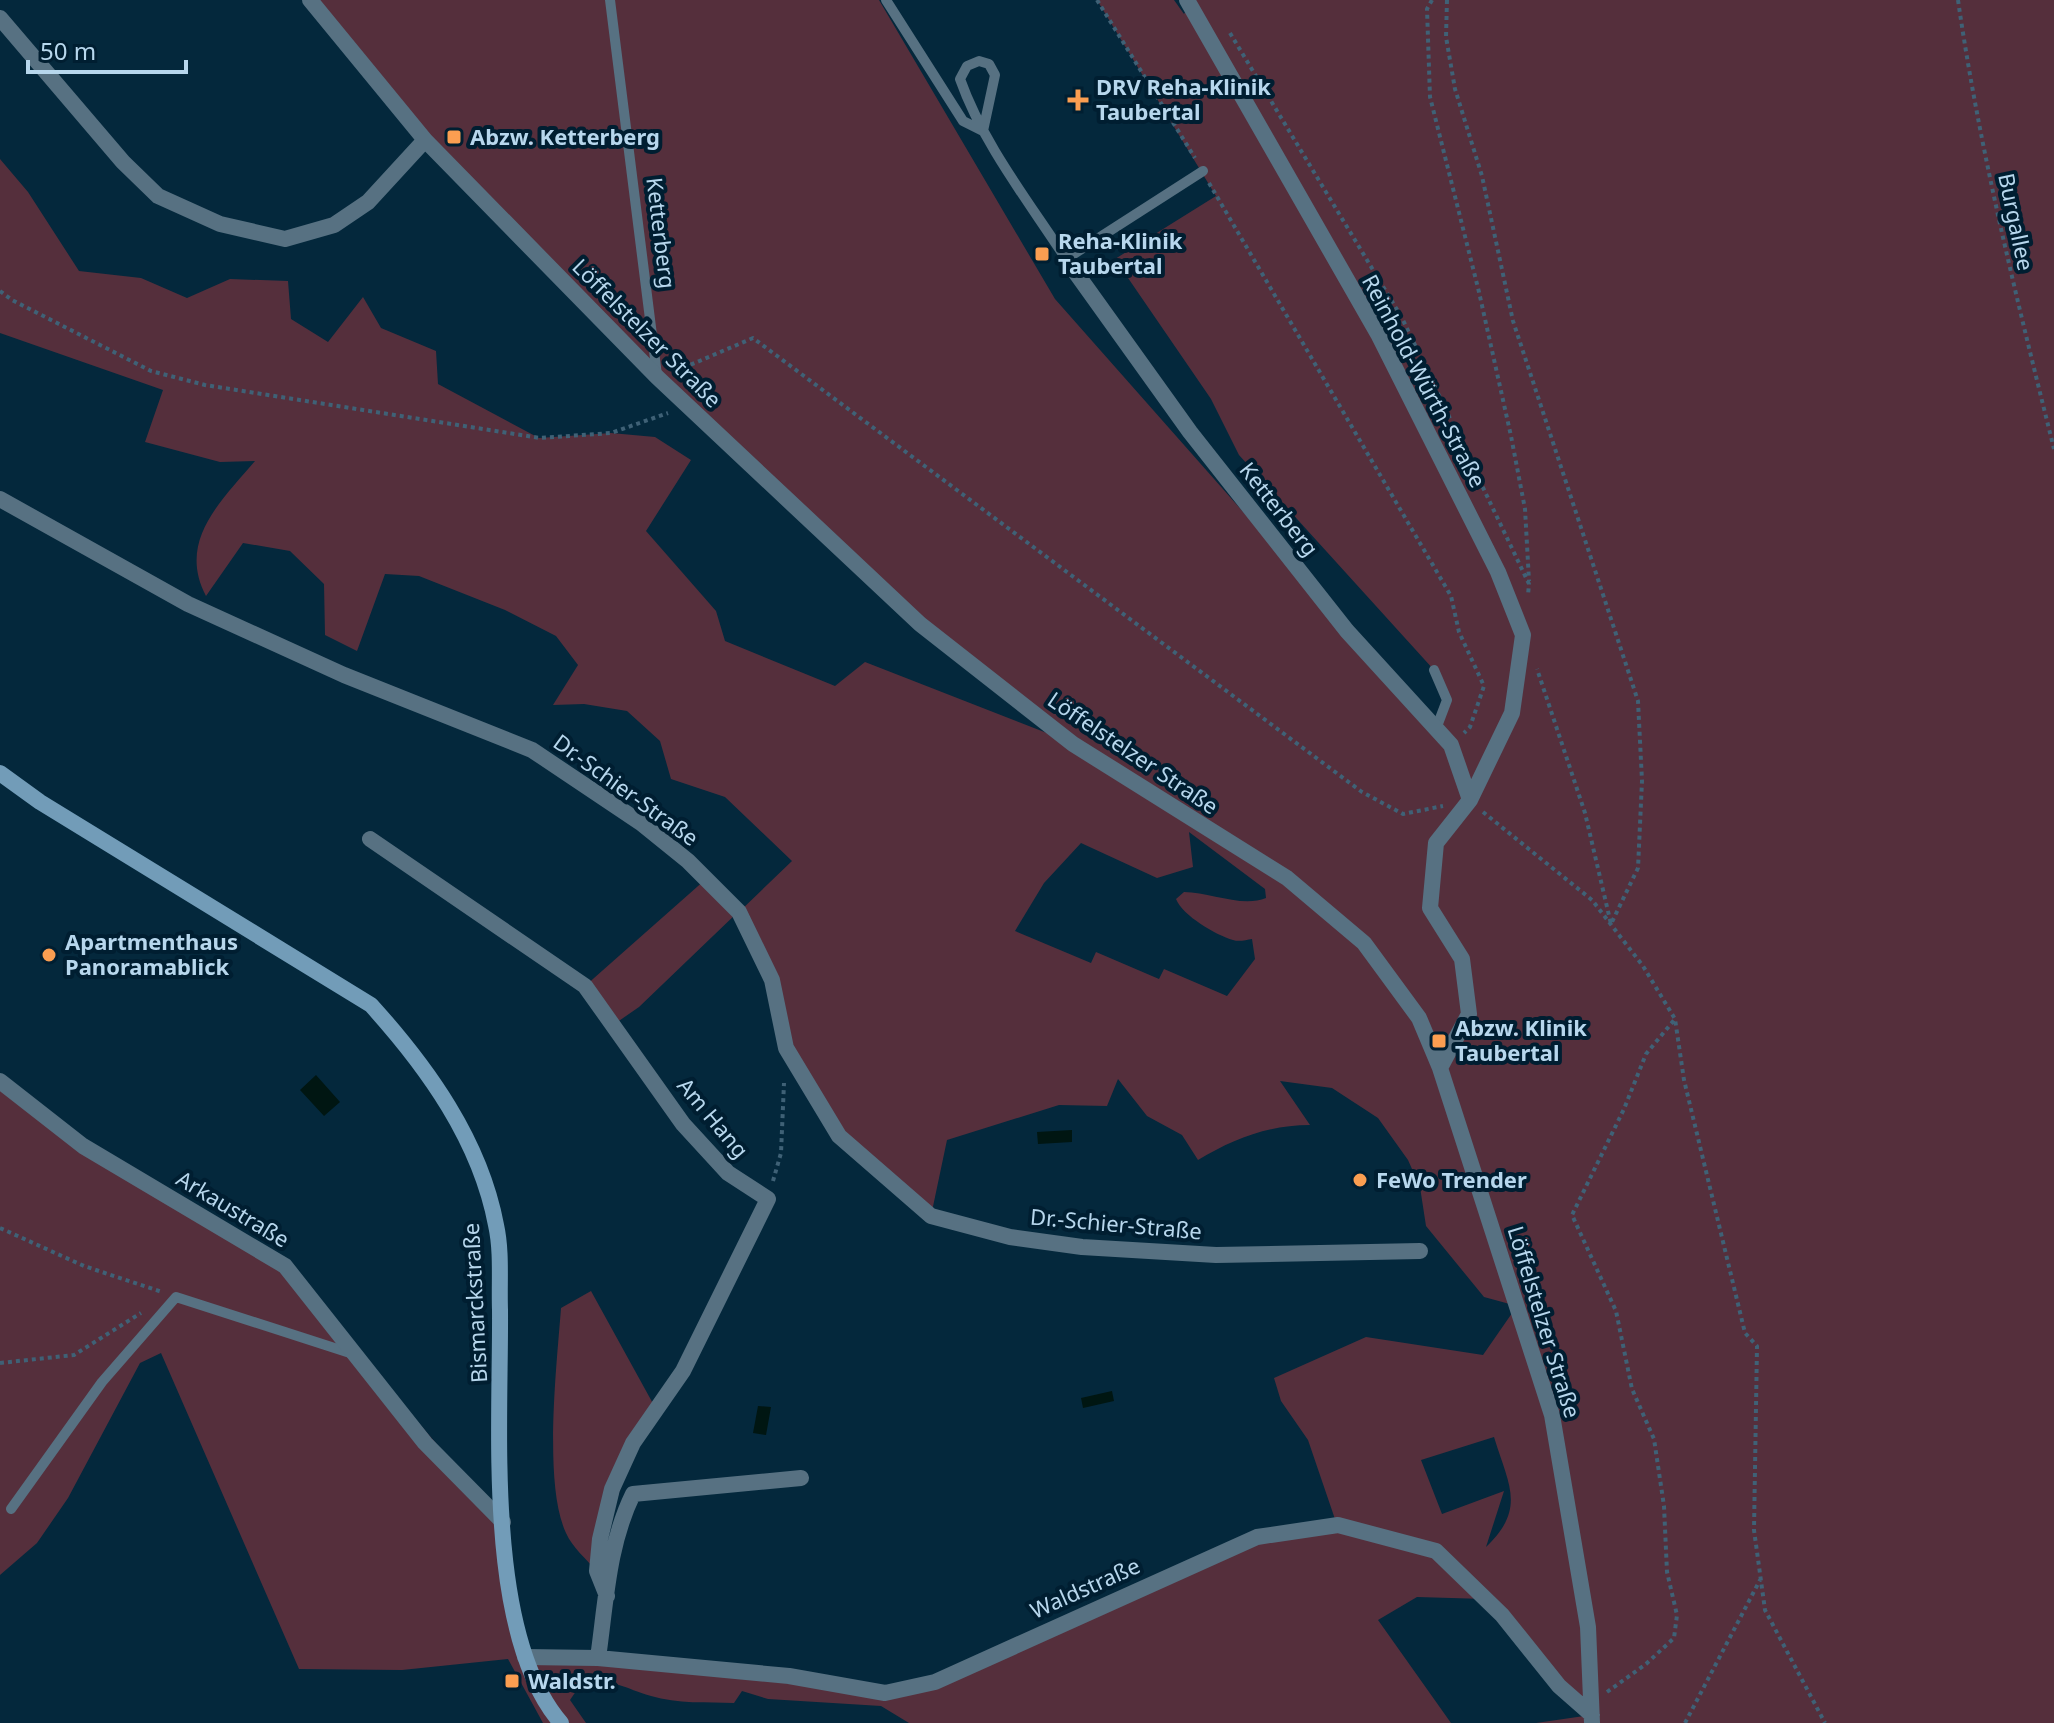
<svg xmlns="http://www.w3.org/2000/svg" width="2054" height="1723" font-family="'Noto Sans',sans-serif">
  <style>
    .green { fill: #552f3c; fill-rule: evenodd }
    .water { fill: #001612 }
    .lines { fill: none; stroke-linecap: round; stroke-linejoin: round }
    .path { stroke: #3f6176; stroke-width: 4; stroke-dasharray: 4 4; stroke-linecap: butt }
    .lane { stroke: #577182; stroke-width: 10 }
    .street { stroke: #577182; stroke-width: 16 }
    .secondary { stroke: #729cb8; stroke-width: 16 }
    .poi-dot { fill: #fb9e51; stroke: #001e31; stroke-width: 3 }
    .labels { text-anchor: middle; stroke-width: 8; stroke-linejoin: round; paint-order: stroke }
    .poi-label { font-size: 22px; font-weight: bold; fill: #b7d7ed; stroke: #001e31; text-anchor: start }
    .street-label { font-size: 22px; fill: #b7d7ed; stroke: #001e31 }
  </style>
  <rect width="100%" height="100%" fill="#04283c"/>
  <!-- green -->
  <path class="green" d="M310,0H879L1055,299L1435,729L1446,700L1434,670L1239,455L1211,399L1115,259L1216,196L1097,0H1174L1184,14L1192,0H2054V1723H1536L1591,1715L1485,1599L1417,1597L1378,1620L1451,1723H909L881,1706L768,1699L742,1691L734,1703C708,1702 677,1704 651,1696C621,1687 618,1680 583,1681L570,1700L586,1723H543L508,1659L402,1670L299,1669L161,1353L140,1363L68,1498L37,1543L0,1575V1081L83,1146L285,1266L503,1522L526,1657L885,1693L935,1682L1257,1537L1337,1525L1308,1440L1281,1401L1274,1378L1366,1337L1483,1355L1517,1306L1484,1297L1426,1226L1420,1187L1408,1160L1378,1118L1332,1088L1280,1081L1310,1125C1268,1125 1233,1139 1198,1160L1182,1135L1147,1116L1118,1079L1107,1106L1059,1105L947,1140L931,1216L839,1136L786,1048L772,980L738,912L639,1007L613,1025L585,986L706,879L739,912L792,861L725,797L671,779L660,741L627,711L584,704L553,705L578,665L556,636L505,610L419,576L385,574L357,651L325,635L324,584L290,551L243,543L206,596C177,541 221,501 255,461L220,462L145,442L163,390L0,333V159L28,192L79,271L141,278L187,298L230,279L288,281L291,319L328,342L363,297L381,328L436,351L438,384L539,438L611,433L655,437L691,460L646,531L716,611L725,641L835,686L865,662L1070,742L920,624L425,140ZM1189,832L1265,889L1266,898C1242,908 1210,892 1184,892L1176,899C1183,916 1216,935 1233,940C1239,942 1246,940 1252,939L1255,959L1227,996L1164,969L1159,979L1096,952L1091,963L1015,931L1044,883L1081,843L1157,878L1193,867ZM1494,1437C1508,1484 1527,1508 1486,1547L1504,1491L1442,1514L1421,1460Z
    M591,1291L656,1409L633,1443L597,1571C587,1560 572,1547 566,1533C543,1484 557,1363 561,1308Z"/>
  <!-- water -->
  <path class="water" d="M316,1075L340,1102L324,1116L300,1090Z
    M1072,1130V1142L1038,1144L1037,1132Z
    M1112,1391L1114,1401L1083,1408L1081,1398Z
    M758,1406L771,1407L766,1435L753,1433Z"/>
  <g class="lines">
    <!-- path -->
    <path class="path" d="M1097,0L1195,158
      M1432,0L1427,9L1430,97L1479,292L1511,436L1525,509L1529,581
      M1447,0L1446,37L1455,89L1482,176L1513,321L1638,701L1642,781L1638,868L1611,924L1585,813L1537,669
      M1958,0C1980,152 2017,300 2054,449
      M1230,33L1402,318L1529,584L1528,595
      M1209,183L1451,596L1459,632L1484,686L1470,727L1464,733
      M0,291L12,300L151,371L205,385L540,438L611,433L668,413
      M676,371L753,338L1362,792L1403,814L1443,806
      M1483,812L1592,900L1643,966L1675,1019L1684,1080L1745,1333L1757,1346L1754,1530L1765,1610L1825,1723
      M773,1181L781,1153L784,1083
      M0,1228L84,1266L162,1292
      M0,1363L74,1355L141,1313
      M1607,1692L1646,1664L1674,1638L1677,1615L1667,1572L1664,1506L1654,1439L1632,1389L1616,1311L1572,1215L1624,1109L1646,1054L1675,1019
      M1685,1723L1760,1580"/>
    <!-- lane -->
    <path class="lane" d="M610,0L657,375
      M886,0L963,121L983,131
      M983,131L995,75L989,64L979,61L967,66L960,79C983,144 1029,202 1066,259L1203,171
      M1434,670L1447,700L1436,729
      M11,1509L102,1382L176,1297L350,1353"/>
    <!-- street -->
    <path class="street" d="M310,0L425,140L657,377L920,624L1073,744L1287,878L1364,943L1419,1018L1440,1068L1552,1415L1588,1627L1592,1723
      M1187,0L1378,334L1498,572L1523,635L1512,713L1470,800
      M0,18L123,162L158,196L220,224L285,239L334,225L368,202L425,140
      M1066,259L1190,432L1347,631L1451,745L1470,800L1436,843L1430,908L1462,959L1469,1014L1440,1068
      M0,499L188,604L344,675L532,750L641,823L688,861L739,912L772,980L786,1048L839,1136L931,1216L1010,1237L1082,1247L1216,1255L1420,1251
      M370,839L585,986L683,1124L728,1173L768,1199L683,1371L633,1443L612,1489L600,1539L597,1571L607,1596
      M0,1081L83,1146L285,1266L425,1443L503,1522
      M525,1657L598,1658L789,1676L885,1693L935,1682L1257,1537L1338,1525L1436,1551L1502,1615L1559,1686L1592,1715
      M598,1658C606,1602 608,1545 633,1494L801,1478"/>
    <!-- secondary -->
    <path class="secondary" d="M0,773L40,802L371,1005C427,1067 480,1140 496,1225C502,1252 499,1282 500,1310C501,1425 484,1634 561,1723"/>
  </g>
  <!-- markers -->
  <g class="poi-dot">
    <path d="M1074 88h8v8h8v8h-8v8h-8v-8h-8v-8h8z"/>
    <rect x="446" y="129" width="16" height="16" rx="4"/>
    <rect x="1034" y="246" width="16" height="16" rx="4"/>
    <circle cx="49" cy="955" r="8"/>
    <rect x="1431" y="1033" width="16" height="16" rx="4"/>
    <circle cx="1360" cy="1180" r="8"/>
    <rect x="504" y="1673" width="16" height="16" rx="4"/>
  </g>
  <g class="labels">
    <!-- poi labels -->
    <g class="poi-label">
      <text x="1096" y="95">DRV Reha-Klinik<tspan x="1096" dy="25">Taubertal</tspan></text>
      <text x="470" y="145">Abzw. Ketterberg</text>
      <text x="1058" y="249">Reha-Klinik<tspan x="1058" dy="25">Taubertal</tspan></text>
      <text x="65" y="950">Apartmenthaus<tspan x="65" dy="25">Panoramablick</tspan></text>
      <text x="1455" y="1036">Abzw. Klinik<tspan x="1455" dy="25">Taubertal</tspan></text>
      <text x="1376" y="1188">FeWo Trender</text>
      <text x="528" y="1689">Waldstr.</text>
    </g>
    <!-- street labels -->
    <g class="street-label">
      <text transform="translate(2016 222) rotate(78)" y="8">Burgallee</text>
      <text transform="translate(661 233) rotate(83)" y="8">Ketterberg</text>
      <text transform="translate(647 333) rotate(45)" y="8">Löffelstelzer Straße</text>
      <text transform="translate(1424 381) rotate(62)" y="8">Reinhold-Würth-Straße</text>
      <text transform="translate(1279 509) rotate(52)" y="8">Ketterberg</text>
      <text transform="translate(1133 753) rotate(34)" y="8">Löffelstelzer Straße</text>
      <text transform="translate(626 790) rotate(36)" y="8">Dr.-Schier-Straße</text>
      <text transform="translate(713 1118) rotate(50)" y="8">Am Hang</text>
      <text transform="translate(233 1209) rotate(31)" y="8">Arkaustraße</text>
      <text transform="translate(1116 1224) rotate(5)" y="8">Dr.-Schier-Straße</text>
      <text transform="translate(475 1303) rotate(-93)" y="8">Bismarckstraße</text>
      <text transform="translate(1544 1322) rotate(73)" y="8">Löffelstelzer Straße</text>
      <text transform="translate(1085 1588) rotate(-24)" y="8">Waldstraße</text>
    </g>
  </g>
  <!-- scale -->
  <path d="M28 60v12h158v-12" fill="none" stroke="#b7d7ed" stroke-width="4"/>
  <text x="40" y="60" font-size="24" fill="#b7d7ed" stroke="#001e31" stroke-width="6" paint-order="stroke">50 m</text>
</svg>
